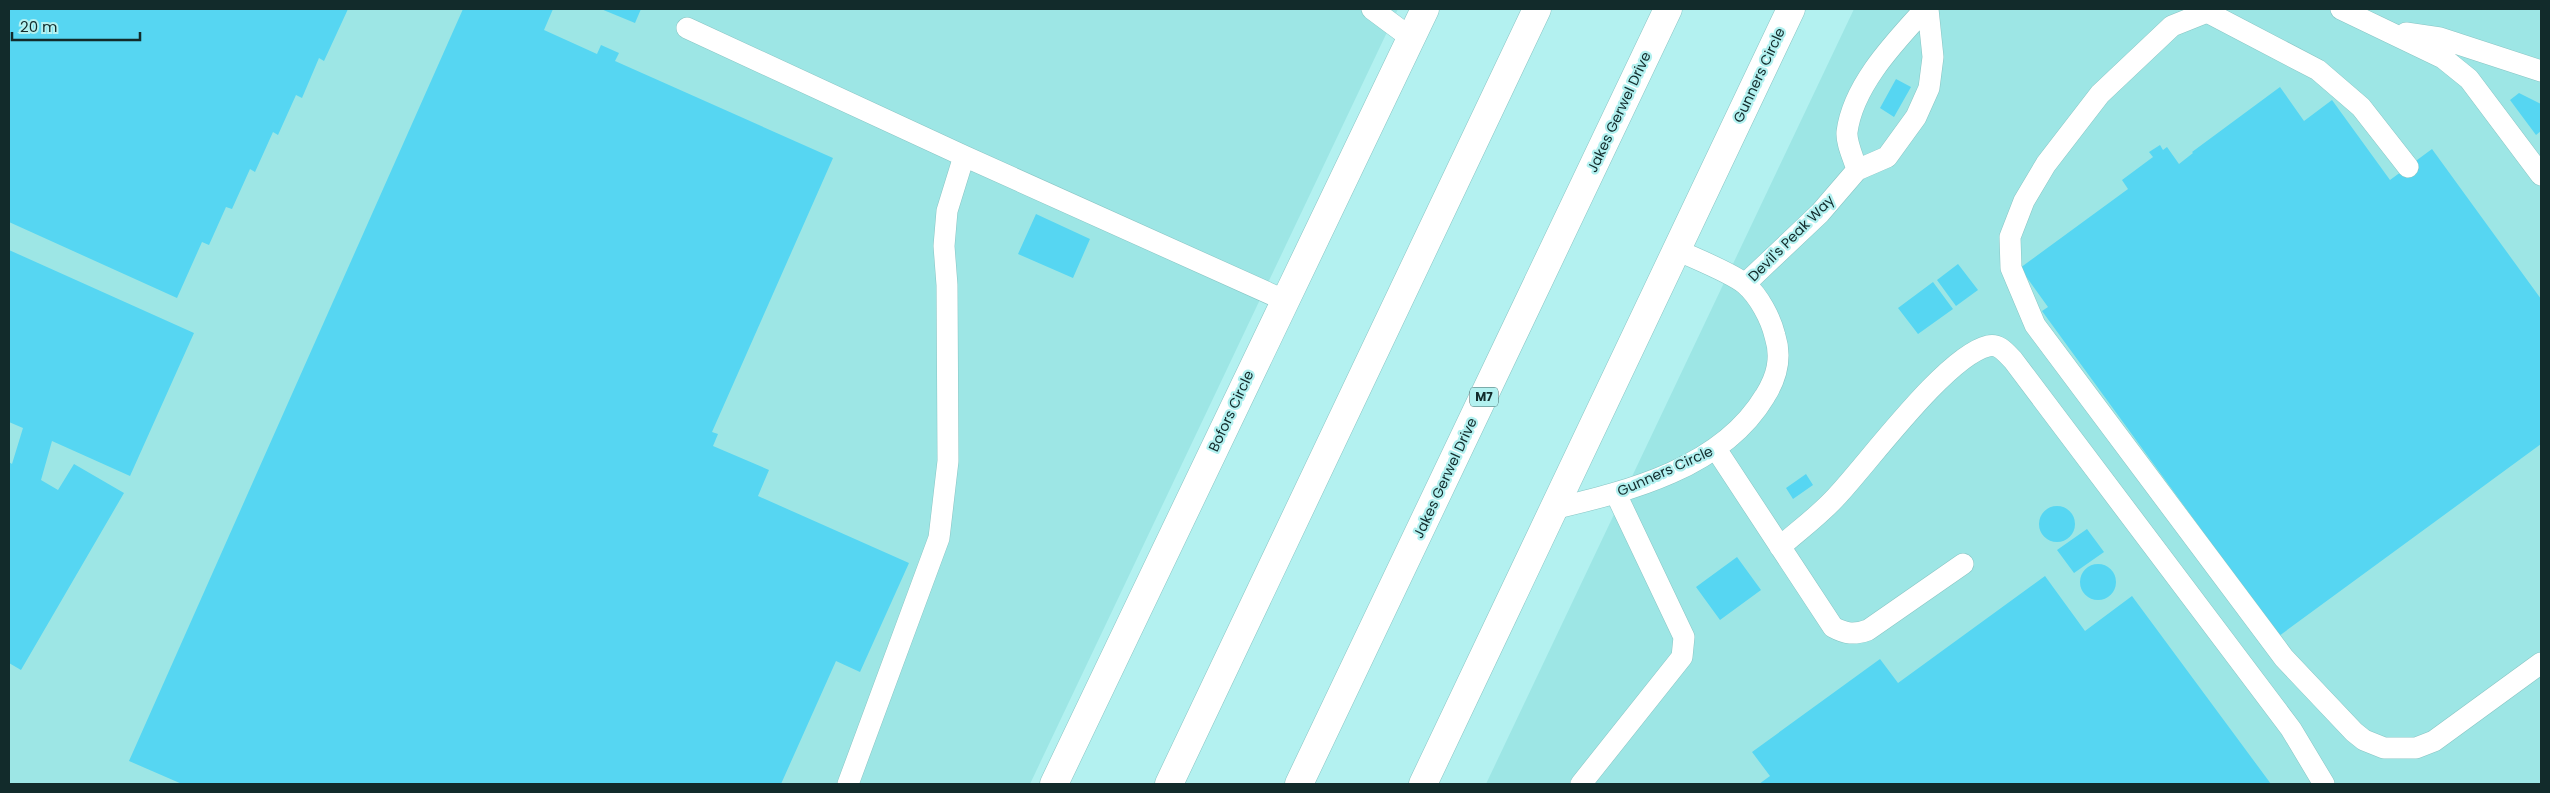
<svg xmlns="http://www.w3.org/2000/svg" width="2550" height="793" font-family="Poppins,sans-serif">
  <style>
    .built { fill: #9de6e5 }
    .building { fill: #56d6f2 }
    .lines { fill: none; stroke-linecap: round; stroke-linejoin: round }
    .service-casing { stroke: #88c5c4; stroke-width: 22 }
    .minor-casing { stroke: #88c5c4; stroke-width: 29 }
    .trunk-casing { stroke: #88c5c4; stroke-width: 29 }
    .service { stroke: #fff; stroke-width: 21 }
    .minor { stroke: #fff; stroke-width: 28 }
    .trunk { stroke: #fff; stroke-width: 28 }
    .labels { text-anchor: middle; stroke-width: 4.5; stroke-linejoin: round; paint-order: stroke }
    .shield { fill: #b3f1f0; stroke: #426666; stroke-width: 1 }
    .shield-label { font-size: 12px; font-weight: bold; fill: #122b2b }
    .street-label { font-size: 14px; fill: #122b2b; stroke: #b3f1f0 }
  </style>
  <rect width="100%" height="100%" fill="#b3f1f0"/>
  <!-- built -->
  <path class="built" d="M9,9H1398L1030,784H9Z
    M1854,9H2541V784H1486Z"/>
  <!-- building -->
  <path class="building" d="M9,9H348L324,61L319,58L302,98L296,95L278,135L273,132L255,172L250,169L232,209L226,207L209,245L202,242L177,298L9,222Z
    M463,9H553L544,30L597,54L601,45L619,53L615,61L833,158L712,432L718,434L713,446L769,470L758,496L909,563L860,672L836,661L781,784H182L129,761Z
    M601,9H641L635,23Z
    M1896,79L1911,87L1894,117L1880,108Z
    M2280,87L2304,121L2332,100L2390,180L2432,149L2541,299V444L2279,636L2042,311L2048,307L2020,268L2128,189L2122,180L2153,157L2149,152L2160,145L2163,150L2167,147L2179,164L2193,153L2192,152Z
    M2519,93L2541,104V131L2536,135L2510,100Z
    M1036,214L1090,239L1073,278L1018,254Z
    M9,250L194,333L130,476L52,441L41,480L58,490L74,464L124,493L21,670L9,663V462L12,464L23,428L9,422Z
    M1958,264L1978,290L1956,306L1937,280Z
    M1933,282L1953,309L1918,334L1898,308Z
    M1806,474L1813,485L1793,499L1786,488Z
    M2039 524a18 18 0 1 1 36 0a18 18 0 1 1-36 0Z
    M2087,529L2104,552L2074,573L2057,550Z
    M1737,557L1761,590L1720,620L1696,587Z
    M2080 582a18 18 0 1 1 36 0a18 18 0 1 1-36 0Z
    M2045,576L2085,631L2132,596L2271,784H1759L1770,776L1752,752L1880,659L1898,683Z"/>
  <g class="lines">
    <defs>
      <path id="service" d="M1372,9L1411,38
        M2203,9L2207,12L2172,26L2100,94L2046,164L2024,201L2010,237L2011,268L2035,325L2284,658L2354,732L2364,740L2384,748H2416L2434,741L2541,663
        M2341,9L2443,58L2469,79L2541,175
        M2207,12L2318,70L2361,107L2408,167
        M687,28L964,156L1284,300
        M2406,33L2440,38L2541,71
        M1857,170C1854,159 1846,143 1847,132C1853,85 1895,42 1925,9
        M1745,284L1820,213L1857,170L1887,157L1916,117L1929,88L1933,57L1928,9
        M1716,449L1833,627C1846,634 1854,635 1868,630L1963,564
        M1553,509C1629,491 1722,468 1765,396C1777,377 1782,358 1775,336C1771,319 1759,296 1745,284C1732,273 1694,258 1677,250
        M1780,547C1799,530 1820,515 1837,496C1869,462 1946,356 1988,346C1999,343 2006,353 2013,360L2291,729L2324,784
        M848,784L939,538L948,461L947,285L944,246L947,211L964,156
        M1581,784L1682,657L1684,637L1616,494"/>
      <path id="minor" d="M1054,784L1425,9
        M1423,784L1791,9"/>
      <path id="trunk" d="M1169,784L1537,9
        M1299,784L1668,9"/>
    </defs>
    <!-- service casing -->
    <use href="#service" class="service-casing"/>
    <!-- minor casing -->
    <use href="#minor" class="minor-casing"/>
    <!-- trunk casing -->
    <use href="#trunk" class="trunk-casing"/>
    <!-- service -->
    <use href="#service" class="service"/>
    <!-- minor -->
    <use href="#minor" class="minor"/>
    <!-- trunk -->
    <use href="#trunk" class="trunk"/>
  </g>
  <g class="labels">
    <!-- shield labels -->
    <rect class="shield" x="1470" y="387.5" width="28" height="19" rx="4"/>
    <g class="shield-label">
      <text x="1484" y="401">M7</text>
    </g>
    <!-- street labels -->
    <g class="street-label">
      <text transform="translate(1759 75) rotate(-65)" y="5">Gunners Circle</text>
      <text transform="translate(1619 112) rotate(-65)" y="5">Jakes Gerwel Drive</text>
      <text transform="translate(1791 238) rotate(-45)" y="5">Devil's Peak Way</text>
      <text transform="translate(1231 411) rotate(-65)" y="5">Bofors Circle</text>
      <text transform="translate(1665 471) rotate(-24)" y="5">Gunners Circle</text>
      <text transform="translate(1445 478) rotate(-65)" y="5">Jakes Gerwel Drive</text>
    </g>
  </g>
  <!-- border -->
  <rect width="2550" height="793" fill="none" stroke="#122b2b" stroke-width="20"/>
  <!-- scale -->
  <path d="M12 32v8h128v-8" fill="none" stroke="#122b2b" stroke-width="2.5"/>
  <text x="20" y="32" font-size="15" fill="#122b2b" stroke="#b3f1f0" stroke-width="4" paint-order="stroke">20 m</text>
</svg>
